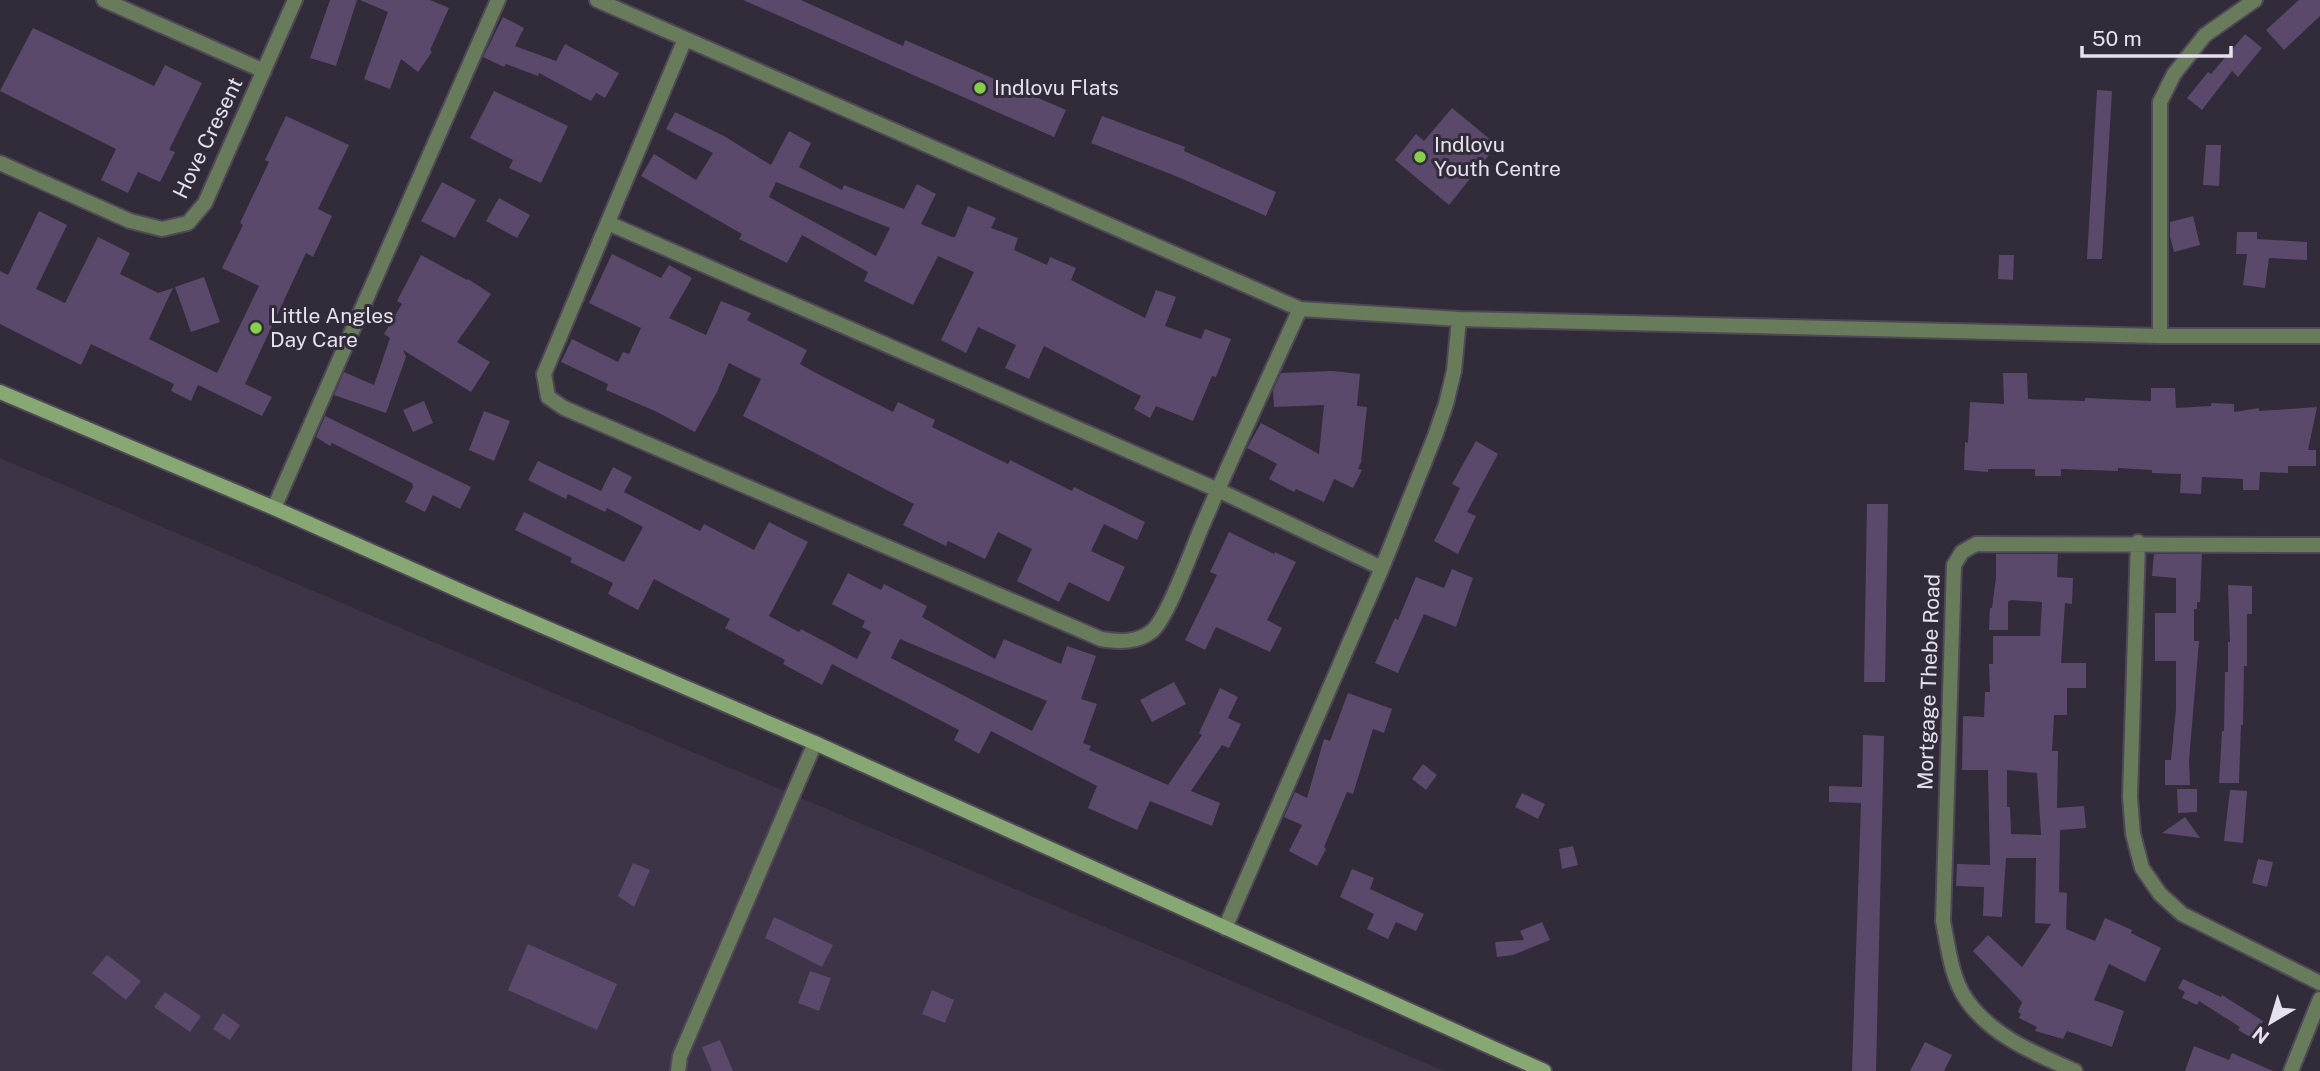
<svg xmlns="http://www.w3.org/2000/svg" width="2320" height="1071" font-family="'Public Sans',sans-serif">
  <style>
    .built { fill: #3d3448 }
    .building { fill: #5a496b; fill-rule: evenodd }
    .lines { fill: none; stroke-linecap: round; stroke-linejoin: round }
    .street-casing { stroke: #4f4856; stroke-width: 18 }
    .secondary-casing { stroke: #4f4856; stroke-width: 18 }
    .street { stroke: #687b5b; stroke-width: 14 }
    .secondary { stroke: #87a773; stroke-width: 14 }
    .poi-dot { fill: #87cf4a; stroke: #322b3a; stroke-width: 2.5 }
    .labels { text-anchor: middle; stroke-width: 6; stroke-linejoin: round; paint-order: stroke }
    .poi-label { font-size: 21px; fill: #e6e1ec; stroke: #322b3a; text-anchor: start }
    .street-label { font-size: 21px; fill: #e6e1ec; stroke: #322b3a }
  </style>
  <rect width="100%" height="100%" fill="#322b3a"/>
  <!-- built -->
  <path class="built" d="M0,458L1444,1071H0Z"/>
  <!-- building -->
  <path class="building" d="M330,0H357L336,66L310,58Z
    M360,0H430L449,8L430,50L432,52L418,72L401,59L390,89L364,79L388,12Z
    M743,0H801L903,46L905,40L1066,110L1054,137Z
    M2299,0H2320V16L2284,50L2266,30Z
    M503,17L524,28L515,46L556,61L565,44L619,73L605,98L596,93L591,101L539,73L538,76L506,64L504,67L483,57Z
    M33,28L154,86L165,65L202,83L169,150L175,152L160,182L138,172L128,193L101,180L116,149L0,91Z
    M2245,34L2262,48L2238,77L2232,71L2202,110L2187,98L2208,72L2211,74Z
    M2097,90L2112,91L2102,259H2087Z
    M494,91L568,126L541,183L509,168L513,160L470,138Z
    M1452,108L1497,145L1449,205L1395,160L1416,134L1424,141Z
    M675,112L724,136L771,165L789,131L811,143L799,167L842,190L844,185L904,209L917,184L936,194L921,224L952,237H955L968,206L996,218L991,228L1018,238L1014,250L1047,265L1050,257L1076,268L1071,280L1145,318L1156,290L1176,297L1165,326L1201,339L1205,329L1231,339L1216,377L1212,376L1193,421L1156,406L1150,418L1134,409L1141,396L1044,346L1029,379L1005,368L1016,345L978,327L966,353L941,340L974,272L938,256L913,305L864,281L868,272L802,235L787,263L739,239L742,234L641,176L654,154L696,180L713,153L666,129ZM776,182L890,228L876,256L769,197Z
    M286,116L349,145L318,209L332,216L313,257L306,253L245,384L272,397L262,416L198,385L191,401L171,391L174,384L91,344L81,365L0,324V271L8,275L39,211L67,225L36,289L65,303L98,237L130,253L120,274L158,293L173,288L149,339L217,373L259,286L222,268L243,225L240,223L269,162L265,160Z
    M1102,116L1185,147L1184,151L1276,192L1266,216L1178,177L1091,143Z
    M2206,145H2221L2219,186L2203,185Z
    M442,182L476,200L455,238L421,221Z
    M499,198L530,215L517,238L486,221Z
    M2193,216L2200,245L2174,252L2170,237V222Z
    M2237,232H2257V239L2307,242V260L2269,258L2265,288L2243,285L2247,254H2236Z
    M612,254L661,278L669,265L692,278L669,318L706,335L721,301L751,313L747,320L807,350L800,364L814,372L893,412L898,402L935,420L932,427L1008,464L1010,460L1072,491L1074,487L1145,522L1137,540L1104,524L1091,551L1125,567L1109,602L1069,582L1059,602L1017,581L1032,549L998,532L985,559L948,541L946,546L903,525L914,504L743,416L761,379L729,363L717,392L695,432L655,411L606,390L608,384L561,362L572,339L618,362L623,352L629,354L641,328L589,303Z
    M421,255L467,280L468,279L491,294L457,342L490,362L471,392L403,350L406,357L386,413L334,395L344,372L374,385L390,338L384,334L402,304L397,301Z
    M1999,255H2014L2013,280L1998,279Z
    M204,277L220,322L191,332L175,287Z
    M1332,371L1360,374L1357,406L1367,407L1361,462L1358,469L1362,470L1353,488L1334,479L1324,502L1296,489L1294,492L1269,479L1277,464L1247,448L1261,423L1319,454L1324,405L1274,407L1273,390L1281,373Z
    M2003,373H2027L2028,399L2085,401V398L2151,401V388H2175L2176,408L2211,406V403L2234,404V412L2259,408V411L2317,407L2308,450H2316V466H2288V473L2260,472L2259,490H2243V479L2202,477L2201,494L2180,493L2181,474L2152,473V470L2118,468V471L2061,469V476H2035V469H1988V472L1964,470L1965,442L1968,443L1970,402L2004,404Z
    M424,401L433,423L413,432L403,410Z
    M484,411L510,421L494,461L469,450Z
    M325,416L471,487L460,509L433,495L425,512L405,502L413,487L412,483L332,443L330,446L316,437Z
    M1476,441L1498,454L1467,512L1476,516L1458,554L1434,541L1460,488L1452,484Z
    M538,461L601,491L613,467L632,477L624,492L700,531L704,524L754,550L769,522L808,542L769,616L799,632L801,629L857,659L871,632L862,627L865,621L832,604L848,573L881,590L884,584L927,606L922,617L995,659L1004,639L1061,664L1067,646L1096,656L1081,699L1097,704L1083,743L1091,746L1089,750L1168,785L1202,735L1199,733L1220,688L1238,697L1228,718L1241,724L1229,748L1222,745L1191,791L1220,803L1212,826L1150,801L1137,830L1088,808L1097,786L991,731L979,754L954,740L959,730L832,664L822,685L783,664L785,660L725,628L730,619L654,579L638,610L608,594L613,583L570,562L572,558L515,530L524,512L624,562L643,527L607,508L605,512L568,494L566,499L528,480ZM900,639L1047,701L1032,731L891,658Z
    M1867,504H1888L1885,682H1864Z
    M1229,532L1274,554L1275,552L1296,562L1267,620L1282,628L1270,652L1216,627L1205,650L1185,640L1217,575L1210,572Z
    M1996,554H2058L2057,577L2073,578L2072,604L2065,603L2061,663H2086V688H2067V715H2054L2052,751H2058L2057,808L2084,806L2086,828L2060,830L2059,892L2067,893L2066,929L2095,941L2105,918L2132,930L2131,933L2161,948L2145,982L2109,964L2094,1000L2124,1011L2112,1047L2067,1031L2063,1039L2035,1031L2037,1027L2019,1018L2021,1014L2018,1012L2022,1002L1973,951L1988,935L2022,967L2051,924L2035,923L2036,858H2006L2002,917L1983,916L1984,887L1956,886L1957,864L1990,865L1988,770H1962L1963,716L1984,717L1985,692H1990L1989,664H1993V636H2040L2042,602L2011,600L2008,602V630H1989L1990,608H1992L1996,578ZM2007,770L2037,773L2041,835L2011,834L2010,807H2007Z
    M2154,554H2202L2200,602H2197V609H2194V641H2199L2189,761L2190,785H2165V760H2171L2176,709V661H2155V613H2176V578L2152,576Z
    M1452,569L1473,578L1456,627L1424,614L1398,673L1375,663L1395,618L1398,620L1416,577L1444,588Z
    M2228,585L2252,586V614H2247V666H2244L2243,725H2241L2239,783H2219L2222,731H2224L2225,672H2228V642H2230Z
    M1174,682L1186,704L1152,722L1140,700Z
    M1348,693L1392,709L1384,733L1373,729L1353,794L1347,792L1324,847L1326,849L1317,866L1289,851L1302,825L1284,817L1295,792L1307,798L1324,739L1330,741Z
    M1863,735L1884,736L1876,1071H1852L1861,803L1829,802V786L1862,787Z
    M1423,764L1437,775L1426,790L1412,779Z
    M2177,789H2197V812L2178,813Z
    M2230,790L2247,791L2243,843L2224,841Z
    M1522,793L1545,804L1538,819L1515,807Z
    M2185,817L2200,838L2162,833Z
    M1573,846L1578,865L1562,869L1559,849Z
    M2258,859L2273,862L2267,887L2252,883Z
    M633,863L650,870L634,907L618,896Z
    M1352,869L1374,878L1370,889L1424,914L1416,931L1396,922L1388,939L1367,929L1374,914L1340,897Z
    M774,917L833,945L822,967L765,938Z
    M1542,922L1550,940L1513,955L1497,957L1495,942L1524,940L1520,931Z
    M528,944L617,984L597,1030L508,990Z
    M107,955L141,981L126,1000L92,973Z
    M810,971L831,978L819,1011L798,1003Z
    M2183,979L2221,997L2222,995L2263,1021L2252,1038L2238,1030L2240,1027L2199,1001L2197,1005L2182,998L2185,992L2178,988Z
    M932,990L954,1000L945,1023L922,1014Z
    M165,992L201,1016L190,1032L154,1007Z
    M223,1013L240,1025L230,1040L213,1029Z
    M720,1040L733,1071H712L702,1047Z
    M1925,1042L1952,1055L1944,1071H1910Z
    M2194,1046L2229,1060L2232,1053L2273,1071H2185Z"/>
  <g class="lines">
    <defs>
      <path id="street" d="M104,0L264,71
        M597,0L1300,309L1459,319L2160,336H2320
        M685,39L544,374L548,397L564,408L1101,639C1120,642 1137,643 1152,631C1168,618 1193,546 1203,524C1234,452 1267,381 1300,309
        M0,163L130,221L162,229L188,223L205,203L295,0
        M608,223L1218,490L1382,568
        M2160,336V102L2174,74L2205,35L2255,0
        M274,508L498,0
        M2138,542L2130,797L2133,834L2142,868L2160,894L2182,914L2320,983
        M1225,928L1382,568L1435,436L1446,404L1454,371L1459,319
        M678,1071L680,1056L815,743
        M2075,1071C2036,1054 1991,1036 1966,999C1951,977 1948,946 1943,921L1954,565L1962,552L1976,544L2320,545
        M2291,1071L2320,999"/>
      <path id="secondary" d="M0,392L274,508L465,593L815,743L1544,1071"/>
    </defs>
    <!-- street casing -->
    <use href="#street" class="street-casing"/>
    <!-- secondary casing -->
    <use href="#secondary" class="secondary-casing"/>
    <!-- street -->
    <use href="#street" class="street"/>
    <!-- secondary -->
    <use href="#secondary" class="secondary"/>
  </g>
  <!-- markers -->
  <g class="poi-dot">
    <circle cx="980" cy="88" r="7"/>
    <circle cx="1420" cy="157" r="7"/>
    <circle cx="256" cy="328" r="7"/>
  </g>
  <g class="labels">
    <!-- poi labels -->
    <g class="poi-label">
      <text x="994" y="95">Indlovu Flats</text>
      <text x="1434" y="152">Indlovu<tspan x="1434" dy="24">Youth Centre</tspan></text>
      <text x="270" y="323">Little Angles<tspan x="270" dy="24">Day Care</tspan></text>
    </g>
    <!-- street labels -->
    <g class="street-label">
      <text transform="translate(208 138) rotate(-64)" y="7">Hove Cresent</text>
      <text transform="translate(1929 682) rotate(-88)" y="7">Mortgage Thebe Road</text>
    </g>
  </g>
  <!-- north arrow -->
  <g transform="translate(2271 1022) rotate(218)" stroke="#322b3a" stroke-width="5" paint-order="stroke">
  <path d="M0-5L12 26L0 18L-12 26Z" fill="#e6e1ec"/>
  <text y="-10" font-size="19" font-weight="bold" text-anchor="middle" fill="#e6e1ec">N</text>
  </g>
  <!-- scale -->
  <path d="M2082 46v10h149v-10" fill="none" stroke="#e6e1ec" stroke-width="3.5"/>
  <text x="2092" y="46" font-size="21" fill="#e6e1ec" stroke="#322b3a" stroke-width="5" paint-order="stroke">50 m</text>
</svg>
